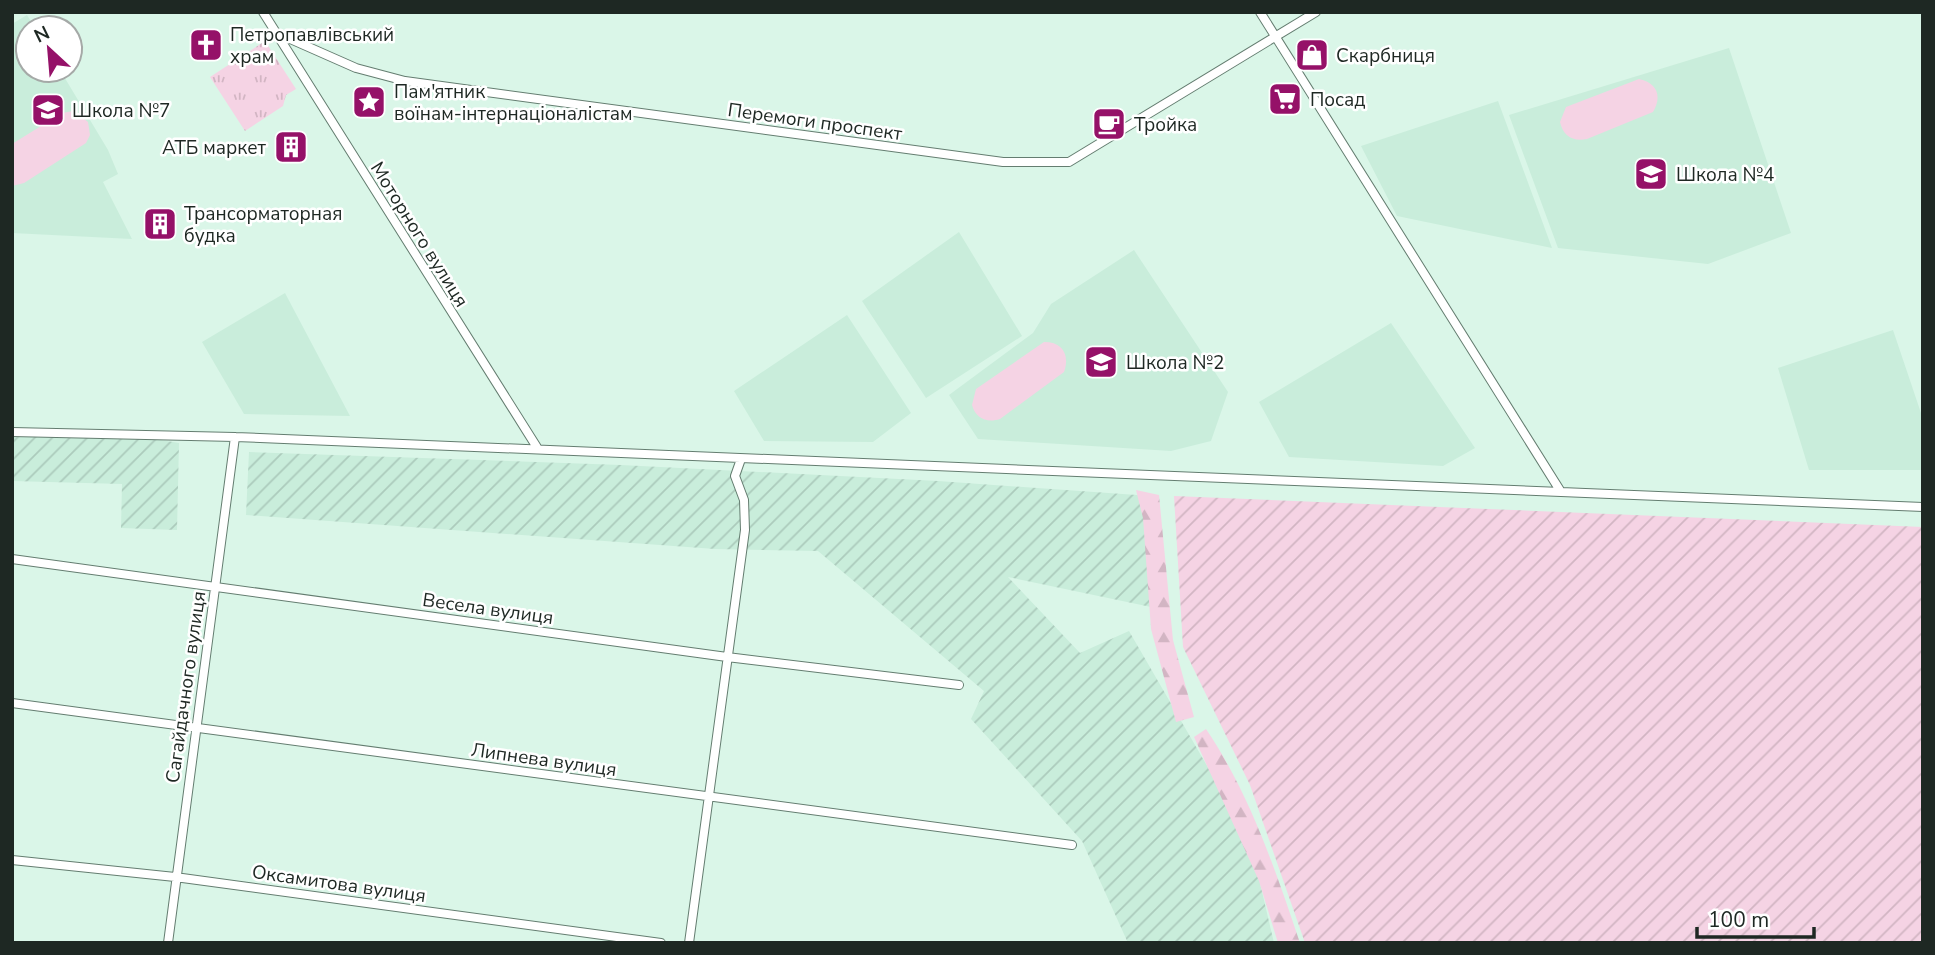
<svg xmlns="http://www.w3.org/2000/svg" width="1935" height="955" font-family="'Nunito Sans',sans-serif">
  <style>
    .built { fill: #c9eddb }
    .industrial { fill: url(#industrial-furrows) }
    .grass { fill: #f5d3e4 }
    .forest { fill: url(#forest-firs) }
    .park { fill: url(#park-tufts) }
    .garden { fill: url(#garden-furrows) }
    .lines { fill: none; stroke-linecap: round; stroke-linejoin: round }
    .minor-casing { stroke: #647d70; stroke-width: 10 }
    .minor { stroke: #fff; stroke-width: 8 }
    .labels { text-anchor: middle; stroke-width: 5; stroke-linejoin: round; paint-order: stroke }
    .poi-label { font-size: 19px; fill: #1e2823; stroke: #fff; text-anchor: start }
    .street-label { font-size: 19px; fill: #1e2823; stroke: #fff }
  </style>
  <defs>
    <pattern id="industrial-furrows" width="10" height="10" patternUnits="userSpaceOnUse" patternTransform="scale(1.75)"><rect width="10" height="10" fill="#c9eddb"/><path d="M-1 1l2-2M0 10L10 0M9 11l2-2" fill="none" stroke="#accbbc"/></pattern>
    <pattern id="forest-firs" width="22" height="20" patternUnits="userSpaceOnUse" patternTransform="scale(1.75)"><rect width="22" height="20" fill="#f5d3e4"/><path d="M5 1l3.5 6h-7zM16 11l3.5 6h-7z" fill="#d2b5c3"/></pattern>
    <pattern id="park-tufts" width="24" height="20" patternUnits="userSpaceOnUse" patternTransform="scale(1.75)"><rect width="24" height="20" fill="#f5d3e4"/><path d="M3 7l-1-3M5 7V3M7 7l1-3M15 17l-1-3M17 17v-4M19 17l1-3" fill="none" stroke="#d2b5c3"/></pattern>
    <pattern id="garden-furrows" width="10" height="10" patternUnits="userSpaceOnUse" patternTransform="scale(1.75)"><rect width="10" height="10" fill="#f5d3e4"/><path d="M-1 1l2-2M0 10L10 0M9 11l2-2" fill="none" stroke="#d2b5c3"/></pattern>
  </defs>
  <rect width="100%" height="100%" fill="#daf6e8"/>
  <!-- built -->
  <path class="built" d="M27,15L35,28H28V70H60L108,150L118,174L103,182L132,239L12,233V24Z
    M1729,48L1791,233L1708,264L1558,248L1509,115Z
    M1498,101L1552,248L1397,216L1361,146Z
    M959,232L1022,336L926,398L862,301Z
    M1134,250L1228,392L1211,441L1171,451L978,439L949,395L1033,333L1051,304Z
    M285,293L350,416L244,414L202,342Z
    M847,315L911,413L873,442L764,441L734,391Z
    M1391,323L1475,448L1443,466L1289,457L1259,402Z
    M1893,330L1923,419V470H1809L1778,368Z"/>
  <!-- industrial -->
  <path class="industrial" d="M12,434H125L179,443L177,530L121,528L122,484L12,481Z
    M249,452L621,465L938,481L1151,496V607L1008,577L1080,653L1129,631L1250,840L1274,943H1128L1082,841L971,719L984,691L818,551L715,549L246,515Z"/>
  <!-- grass -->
  <path class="grass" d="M1639,79C1658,83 1662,97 1653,112L1587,139C1573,142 1563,136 1560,122L1566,107Z
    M73,111L88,122L90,135L86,143L24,183L12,186V144L62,113Z
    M1044,342C1063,342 1070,355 1064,372L1000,419C987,423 976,419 972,405L976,389Z"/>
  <!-- forest -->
  <path class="forest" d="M1136,490L1159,495L1173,640L1194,717L1176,722L1151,629L1143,518Z
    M1206,729C1250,794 1275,869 1300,943H1278L1259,881L1194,737Z"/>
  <!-- park -->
  <path class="park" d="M265,41L296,89L286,95L283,106L245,131L210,77Z"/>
  <!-- garden -->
  <path class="garden" d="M1174,496L1923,527V943H1305L1250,785L1183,647Z"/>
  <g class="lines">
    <defs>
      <path id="minor" d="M263,12L538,449
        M279,34L356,68L405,81L1003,162H1069L1316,12
        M12,432L235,437L1561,492L1260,12
        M1561,492L1923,507
        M12,559L727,657L959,685
        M12,703L1072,845
        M12,860L175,877L661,943
        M168,943L235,437
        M689,943L745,530L744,500L735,476L741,459"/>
    </defs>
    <!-- minor casing -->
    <use href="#minor" class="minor-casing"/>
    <!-- minor -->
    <use href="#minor" class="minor"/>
  </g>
  <!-- icons -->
  <defs>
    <symbol id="church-square" viewBox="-11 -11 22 22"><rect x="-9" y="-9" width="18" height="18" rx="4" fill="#951168" stroke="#fff"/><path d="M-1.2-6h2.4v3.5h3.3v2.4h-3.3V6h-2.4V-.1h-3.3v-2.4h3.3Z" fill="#fff"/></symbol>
    <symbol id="shop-square" viewBox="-11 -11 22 22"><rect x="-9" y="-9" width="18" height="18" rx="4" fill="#951168" stroke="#fff"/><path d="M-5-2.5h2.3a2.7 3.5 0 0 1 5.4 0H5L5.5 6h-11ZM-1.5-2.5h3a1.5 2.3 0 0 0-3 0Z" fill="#fff"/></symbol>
    <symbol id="supermarket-square" viewBox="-11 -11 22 22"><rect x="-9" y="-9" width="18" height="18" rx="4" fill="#951168" stroke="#fff"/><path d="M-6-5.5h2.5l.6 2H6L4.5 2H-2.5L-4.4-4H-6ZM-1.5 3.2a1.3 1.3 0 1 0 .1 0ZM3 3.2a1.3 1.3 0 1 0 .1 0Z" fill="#fff"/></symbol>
    <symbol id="sight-square" viewBox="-11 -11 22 22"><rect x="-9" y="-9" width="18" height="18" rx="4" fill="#951168" stroke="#fff"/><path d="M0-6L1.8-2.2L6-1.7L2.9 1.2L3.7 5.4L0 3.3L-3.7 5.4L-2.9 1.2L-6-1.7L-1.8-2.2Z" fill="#fff"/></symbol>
    <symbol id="school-square" viewBox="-11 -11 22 22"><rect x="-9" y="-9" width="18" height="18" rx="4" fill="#951168" stroke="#fff"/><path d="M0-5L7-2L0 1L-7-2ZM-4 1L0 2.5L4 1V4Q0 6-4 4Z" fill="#fff"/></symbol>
    <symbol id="cafe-square" viewBox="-11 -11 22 22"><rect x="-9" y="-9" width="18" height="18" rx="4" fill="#951168" stroke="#fff"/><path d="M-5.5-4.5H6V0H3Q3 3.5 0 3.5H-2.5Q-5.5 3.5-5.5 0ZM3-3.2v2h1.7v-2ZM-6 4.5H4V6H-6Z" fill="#fff"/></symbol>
    <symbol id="building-square" viewBox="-11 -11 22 22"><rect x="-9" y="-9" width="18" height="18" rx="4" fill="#951168" stroke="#fff"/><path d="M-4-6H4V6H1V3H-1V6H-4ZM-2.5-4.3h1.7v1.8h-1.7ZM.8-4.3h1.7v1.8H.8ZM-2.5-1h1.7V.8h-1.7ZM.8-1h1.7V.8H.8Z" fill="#fff"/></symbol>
  </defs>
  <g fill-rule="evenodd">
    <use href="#church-square" x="187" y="26" width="38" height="38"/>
    <use href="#shop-square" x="1293" y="36" width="38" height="38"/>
    <use href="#supermarket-square" x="1266" y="80" width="38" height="38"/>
    <use href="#sight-square" x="350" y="83" width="38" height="38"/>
    <use href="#school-square" x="29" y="91" width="38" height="38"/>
    <use href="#cafe-square" x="1090" y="105" width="38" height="38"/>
    <use href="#building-square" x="272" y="128" width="38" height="38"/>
    <use href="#school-square" x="1632" y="155" width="38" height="38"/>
    <use href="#building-square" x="141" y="205" width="38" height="38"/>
    <use href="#school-square" x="1082" y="343" width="38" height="38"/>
  </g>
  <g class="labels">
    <!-- poi labels -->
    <g class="poi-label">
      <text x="230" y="41">Петропавлівський<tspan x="230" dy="22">храм</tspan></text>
      <text x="1336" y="62">Скарбниця</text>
      <text x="394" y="98">Пам'ятник<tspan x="394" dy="22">воїнам-інтернаціоналістам</tspan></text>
      <text x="1310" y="106">Посад</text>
      <text x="72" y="117">Школа №7</text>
      <text x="1134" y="131">Тройка</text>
      <text x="266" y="154" text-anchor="end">АТБ маркет</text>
      <text x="1676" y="181">Школа №4</text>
      <text x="184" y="220">Трансорматорная<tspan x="184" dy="22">будка</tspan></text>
      <text x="1126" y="369">Школа №2</text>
    </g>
    <!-- street labels -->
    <g class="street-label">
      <text transform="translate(815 121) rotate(8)" y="7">Перемоги проспект</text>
      <text transform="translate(420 234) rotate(58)" y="7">Моторного вулиця</text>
      <text transform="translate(488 608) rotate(8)" y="7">Весела вулиця</text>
      <text transform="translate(185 687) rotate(-82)" y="7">Сагайдачного вулиця</text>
      <text transform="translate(544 759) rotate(8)" y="7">Липнева вулиця</text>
      <text transform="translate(339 883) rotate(8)" y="7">Оксамитова вулиця</text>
    </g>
  </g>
  <!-- border -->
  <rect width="1935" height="955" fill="none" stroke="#1e2823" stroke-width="28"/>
  <!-- north arrow -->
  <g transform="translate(49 49) rotate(334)"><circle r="33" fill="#ffffff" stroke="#a5a9a7" stroke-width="2"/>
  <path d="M0-5L12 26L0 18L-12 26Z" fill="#951168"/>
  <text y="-10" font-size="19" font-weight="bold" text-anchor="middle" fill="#1e2823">N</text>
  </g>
  <!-- scale -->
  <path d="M1697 927v10h117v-10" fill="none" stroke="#1e2823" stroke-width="3.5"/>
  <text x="1708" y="927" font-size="21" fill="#1e2823" stroke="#ffffff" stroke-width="5" paint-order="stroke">100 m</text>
</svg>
